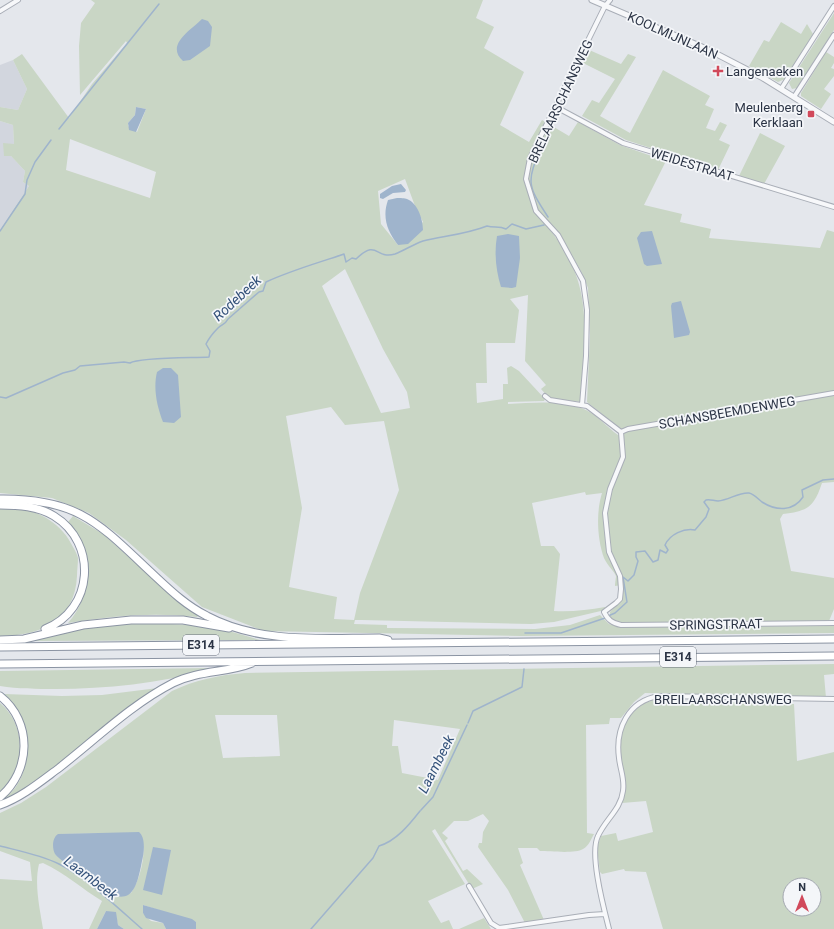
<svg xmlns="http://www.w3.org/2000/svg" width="834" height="929" font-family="Roboto,sans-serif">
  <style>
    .built { fill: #d2d6de }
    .green { fill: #c9d6c5; fill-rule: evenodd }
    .water { fill: #9fb4cc }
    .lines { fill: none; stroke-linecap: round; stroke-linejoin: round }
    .stream { stroke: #9fb4cc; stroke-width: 1.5 }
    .minor-casing { stroke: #a9aeb7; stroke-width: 6 }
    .tertiary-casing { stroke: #a9aeb7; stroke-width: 7 }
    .trunk-casing { stroke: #8b94a3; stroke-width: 9 }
    .motorway-casing { stroke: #8b94a3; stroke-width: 9 }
    .minor { stroke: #f7f8fa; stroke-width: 4 }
    .tertiary { stroke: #f7f8fa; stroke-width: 5 }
    .trunk { stroke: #fff; stroke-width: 7 }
    .motorway { stroke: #fff; stroke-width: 7 }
    .poi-dot { fill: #d1495b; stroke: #f4f6f9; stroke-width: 1.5 }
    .labels { text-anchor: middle; stroke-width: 3.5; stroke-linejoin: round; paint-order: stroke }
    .shield { fill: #f4f6f9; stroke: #676e7b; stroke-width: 1 }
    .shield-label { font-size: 12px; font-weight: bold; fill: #2b3445 }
    .street-label { font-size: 13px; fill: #2b3445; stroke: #f4f6f9 }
    .poi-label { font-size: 13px; fill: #2b3445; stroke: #f4f6f9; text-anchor: start }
    .water-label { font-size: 14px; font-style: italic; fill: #34527a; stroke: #f4f6f9 }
  </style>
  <rect width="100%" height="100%" fill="#e4e7ec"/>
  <!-- built -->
  <path class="built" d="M13,60L27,89L18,110L0,107V65Z
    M0,121L13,125L14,144L4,156H11L25,171L23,182L29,186L0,230Z"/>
  <!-- green -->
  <path class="green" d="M91,0H483L476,18L494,27L484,48L524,72L500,125L529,142L542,120L569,136L578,122L620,145L666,161L644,205L682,214L680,222L711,229L709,238L820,248L827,230L834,232V482L822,483C814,507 808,511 783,514L780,519L791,571L834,578V609L829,621L628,623L618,622L610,618V612L620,601L623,585L615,586C615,583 616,578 616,576C614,571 607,565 604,558C597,539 596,512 602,493L586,495L585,492L532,503L541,546H554L560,554L554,611C571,612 588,610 605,607V610L554,622L531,624L362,620H355L354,624L387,625V628L535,629L570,625L600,615L609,624L621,627L834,626V633L521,636L264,631L202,607L126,540L89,513L52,498L0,493V230L29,186L23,182L25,171L11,156H4L3,143L14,144L13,125L0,121V107L18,110L27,89L13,60L22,54L69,118L92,84L127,43L126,41L80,95L79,46L81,23L95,3ZM136,107L146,109L137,132L128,126V123L135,115ZM70,139L156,172L150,198L66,170ZM405,179L415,206L423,222L398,245L381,224L378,191ZM542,215L560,234L582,273L588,288L590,335L587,402L622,430L618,435C607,427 598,416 586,410C562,399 533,403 508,404V402L544,401L545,399L519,371L511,366L507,368L508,384H503V399L477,403L476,383H487L486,343H515L519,310L510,299L528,295L525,361L546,385L541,389L549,398L581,402C585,389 583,373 584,360C587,299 582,266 541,219ZM345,269L383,349L407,392L410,408L381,413L322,286ZM331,407L345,425L384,421L399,490L360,593L354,620L334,619L337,597L289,587L302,508L286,416Z
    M834,13V30L797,88L792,89L789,83Z
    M781,22L801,34L807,24L813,34L785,79L778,82L749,66L764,40L769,42Z
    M587,49L621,64L628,54L636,57L600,116L630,133L663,70L710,96L705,105L714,109L706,128L715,131L720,122L727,125L719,140L730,145L718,170L626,140L582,116L592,100L599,103L615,79L581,62Z
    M826,52L834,57V63L831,68L834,69V76L824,89L831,94L821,109L801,96V93Z
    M760,133L785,146L764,184L739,176Z
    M0,507C30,506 60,519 73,547C75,550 77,554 78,558C78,564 77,570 77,576C75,621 40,636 0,636Z
    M73,516L103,534L179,602L198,616L197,617C151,612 113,616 68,623C87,601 94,570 82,543C79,536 73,529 68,522Z
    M149,623L194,625L222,629L260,640L31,641C69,629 109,625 149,623Z
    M834,664V674L824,675L826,698L645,693L634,702L621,718H610L609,724L586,725L587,833L594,834C591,839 589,846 583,849C575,854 550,851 540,851L537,848H518L523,863L520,865L544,920L525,923L508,890L478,847L479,843H482L483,832L489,821L483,814L468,821H454L442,833L448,838L445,841L463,871L467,869L483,884L472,889L435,829L432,831L465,884L428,901L441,923L449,920L453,929H196V922L143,905V913L151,921L163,923L166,929H124L118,925L116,916L106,911L97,929H89L102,901C82,889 65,873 43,863L39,864C34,885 40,909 43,929H0V879L32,881L30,862L0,851V813L21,803L46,787L172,691C195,680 219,675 245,673ZM215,715H277L280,756L223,758ZM394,720L460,729L438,780L402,773L398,746H392ZM140,833C148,849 141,878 131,893C127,894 123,897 119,896C108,895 63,862 55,854L60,834Z
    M209,668V670C158,683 108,689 55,689C37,689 18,689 0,686V671Z
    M158,688L37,782L9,799L1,802C6,797 11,793 15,788C27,772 31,744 24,725C20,713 9,704 4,694L62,696L102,695Z
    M654,700L794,704L797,761L834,752V929H663L646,872L625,871L624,869L602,874L600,872L597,848L601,836L616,833L618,841L653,832L646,801L622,803C627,784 622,775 620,757C618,742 625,716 636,707C642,703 648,702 654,700ZM790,885H814V909H790Z
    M0,703C27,725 26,770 0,792Z
    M484,918L491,929H459Z"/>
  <!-- water -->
  <path class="water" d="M202,19L208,21L212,27L210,46L190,60L183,61C165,45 191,30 202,19Z
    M136,107L146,109L136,132L129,130L128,123L135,115Z
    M401,184L406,190L405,192L393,193L383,199L380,198V194L392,186Z
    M397,198C400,198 405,198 407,199C418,203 423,220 423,230L408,244L398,245C387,231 382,217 388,200Z
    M652,231L662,264L647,266L644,264L637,238L641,232Z
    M508,234L519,236L520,258L516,287L512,288L501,287C496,271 494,253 497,236Z
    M681,301L690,332L689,335L674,338L671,306L672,303Z
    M163,368H171L178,375L181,417L174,423L163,422C157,406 153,389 157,372Z
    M139,832C146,838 144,853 142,861C140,871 137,890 128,895C125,897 119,897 116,896C108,894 59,860 55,854C52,848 52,838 58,834Z
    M153,847L171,850L162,895L143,890Z
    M143,905L192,919L196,922V929H166L163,923L146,918L143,913Z
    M106,911L116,912L118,925L124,929H97Z"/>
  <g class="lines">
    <!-- stream -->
    <path class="stream" d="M59,129L159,4
      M542,146C526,182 527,185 548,217
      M0,231L25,194L27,180L35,162L51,140
      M0,397L6,398L63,373L75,370L80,366L124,362L130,363C140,357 194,358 209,357L210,351L206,344C209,338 214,332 218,328C222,324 225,325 228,319L259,292L263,291L266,282C292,270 318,263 344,254L346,262L352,258L356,259C378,238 375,260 395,254C405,250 414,244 423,241C444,236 467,234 487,226C494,228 499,226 506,229L512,224L526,229L544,225
      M608,616L615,613L627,602L623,577L628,581L634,575L638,561L636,557V552L645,551L653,562L658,560L660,550L666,553L668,550L665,545C670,534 684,528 695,530L706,517L709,509L704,502L706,500C710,499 714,501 718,501C729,500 739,492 749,493C754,494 758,499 762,502C776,511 793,512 803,497L802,490L823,480L834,479
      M525,633H561L605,618
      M468,723L473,711L522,687L524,669
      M421,810L433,797L467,725
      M0,846C20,851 41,855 59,864C86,877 119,909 142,929
      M311,929L373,858L379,846C396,841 409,825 420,811"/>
    <defs>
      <path id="minor" d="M0,11L18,0
        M781,89L834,6
        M794,97L834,35
        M556,107L623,143L834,207
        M545,396L550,400L587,406L621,432
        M582,405L586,356L587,310L583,281L558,235L536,211L526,179L530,158L605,6L610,0
        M621,432L623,457L610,489L605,513L609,552L620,576L621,589L620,599L616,603L604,612C608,620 612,623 621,625L834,623
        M621,432L628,429L834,393
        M469,886L491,923L499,928L589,915L605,914
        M609,929C604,909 589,854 598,836C605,820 621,809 623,791C625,779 620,769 619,758C615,729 628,701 659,696L834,699"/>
      <path id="tertiary" d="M592,0L709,50L763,78L834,122"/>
      <path id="trunk" d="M0,505C18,505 38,506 54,516C98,543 94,610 45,629
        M0,640L24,639L83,625L131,620H183L229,628"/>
      <path id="motorway" d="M0,499C81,498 101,526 156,577C172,592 187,606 207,616C260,644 321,638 379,638L388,640
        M0,647L834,639
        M0,664L834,656
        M0,696C33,722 31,771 0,797
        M0,805C22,797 40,782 59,768C96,739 132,704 173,683C199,670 228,673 252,663"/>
    </defs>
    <!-- minor casing -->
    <use href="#minor" class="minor-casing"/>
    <!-- tertiary casing -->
    <use href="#tertiary" class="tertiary-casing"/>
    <!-- trunk casing -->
    <use href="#trunk" class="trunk-casing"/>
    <!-- motorway casing -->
    <use href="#motorway" class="motorway-casing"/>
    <!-- minor -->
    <use href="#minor" class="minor"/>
    <!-- tertiary -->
    <use href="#tertiary" class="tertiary"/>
    <!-- trunk -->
    <use href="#trunk" class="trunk"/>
    <!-- motorway -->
    <use href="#motorway" class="motorway"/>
  </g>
  <!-- markers -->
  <g class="poi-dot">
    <path d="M716 65h4v4h4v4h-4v4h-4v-4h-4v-4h4z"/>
    <rect x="807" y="110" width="8" height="8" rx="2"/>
  </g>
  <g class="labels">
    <!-- shield labels -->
    <g class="shield">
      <rect x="183" y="635" width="36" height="20" rx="3"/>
      <rect x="660" y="647" width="36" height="20" rx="3"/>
    </g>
    <g class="shield-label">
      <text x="201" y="649">E314</text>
      <text x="678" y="661">E314</text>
    </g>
    <!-- street labels -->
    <g class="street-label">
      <text transform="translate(673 35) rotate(24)" y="5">KOOLMIJNLAAN</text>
      <text transform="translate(560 101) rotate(-65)" y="5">BRELAARSCHANSWEG</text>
      <text transform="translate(692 164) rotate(17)" y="5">WEIDESTRAAT</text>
      <text transform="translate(727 412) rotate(-10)" y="5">SCHANSBEEMDENWEG</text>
      <text transform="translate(716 624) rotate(-1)" y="5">SPRINGSTRAAT</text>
      <text x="723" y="704">BREILAARSCHANSWEG</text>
    </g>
    <!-- poi labels -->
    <g class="poi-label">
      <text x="726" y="76">Langenaeken</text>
      <text x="803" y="112" text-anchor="end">Meulenberg<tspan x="803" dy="15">Kerklaan</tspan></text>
    </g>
    <!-- water labels -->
    <g class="water-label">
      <text transform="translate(237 298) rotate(-43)" y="5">Rodebeek</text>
      <text transform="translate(436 764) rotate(-63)" y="5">Laambeek</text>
      <text transform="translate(91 878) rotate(37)" y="5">Laambeek</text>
    </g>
  </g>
  <!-- north arrow -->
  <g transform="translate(802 897)"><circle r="19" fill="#f4f6f9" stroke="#a4a8b1"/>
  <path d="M0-3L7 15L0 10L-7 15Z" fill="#d1495b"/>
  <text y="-6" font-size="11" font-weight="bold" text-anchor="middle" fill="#2b3445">N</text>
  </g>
</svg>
